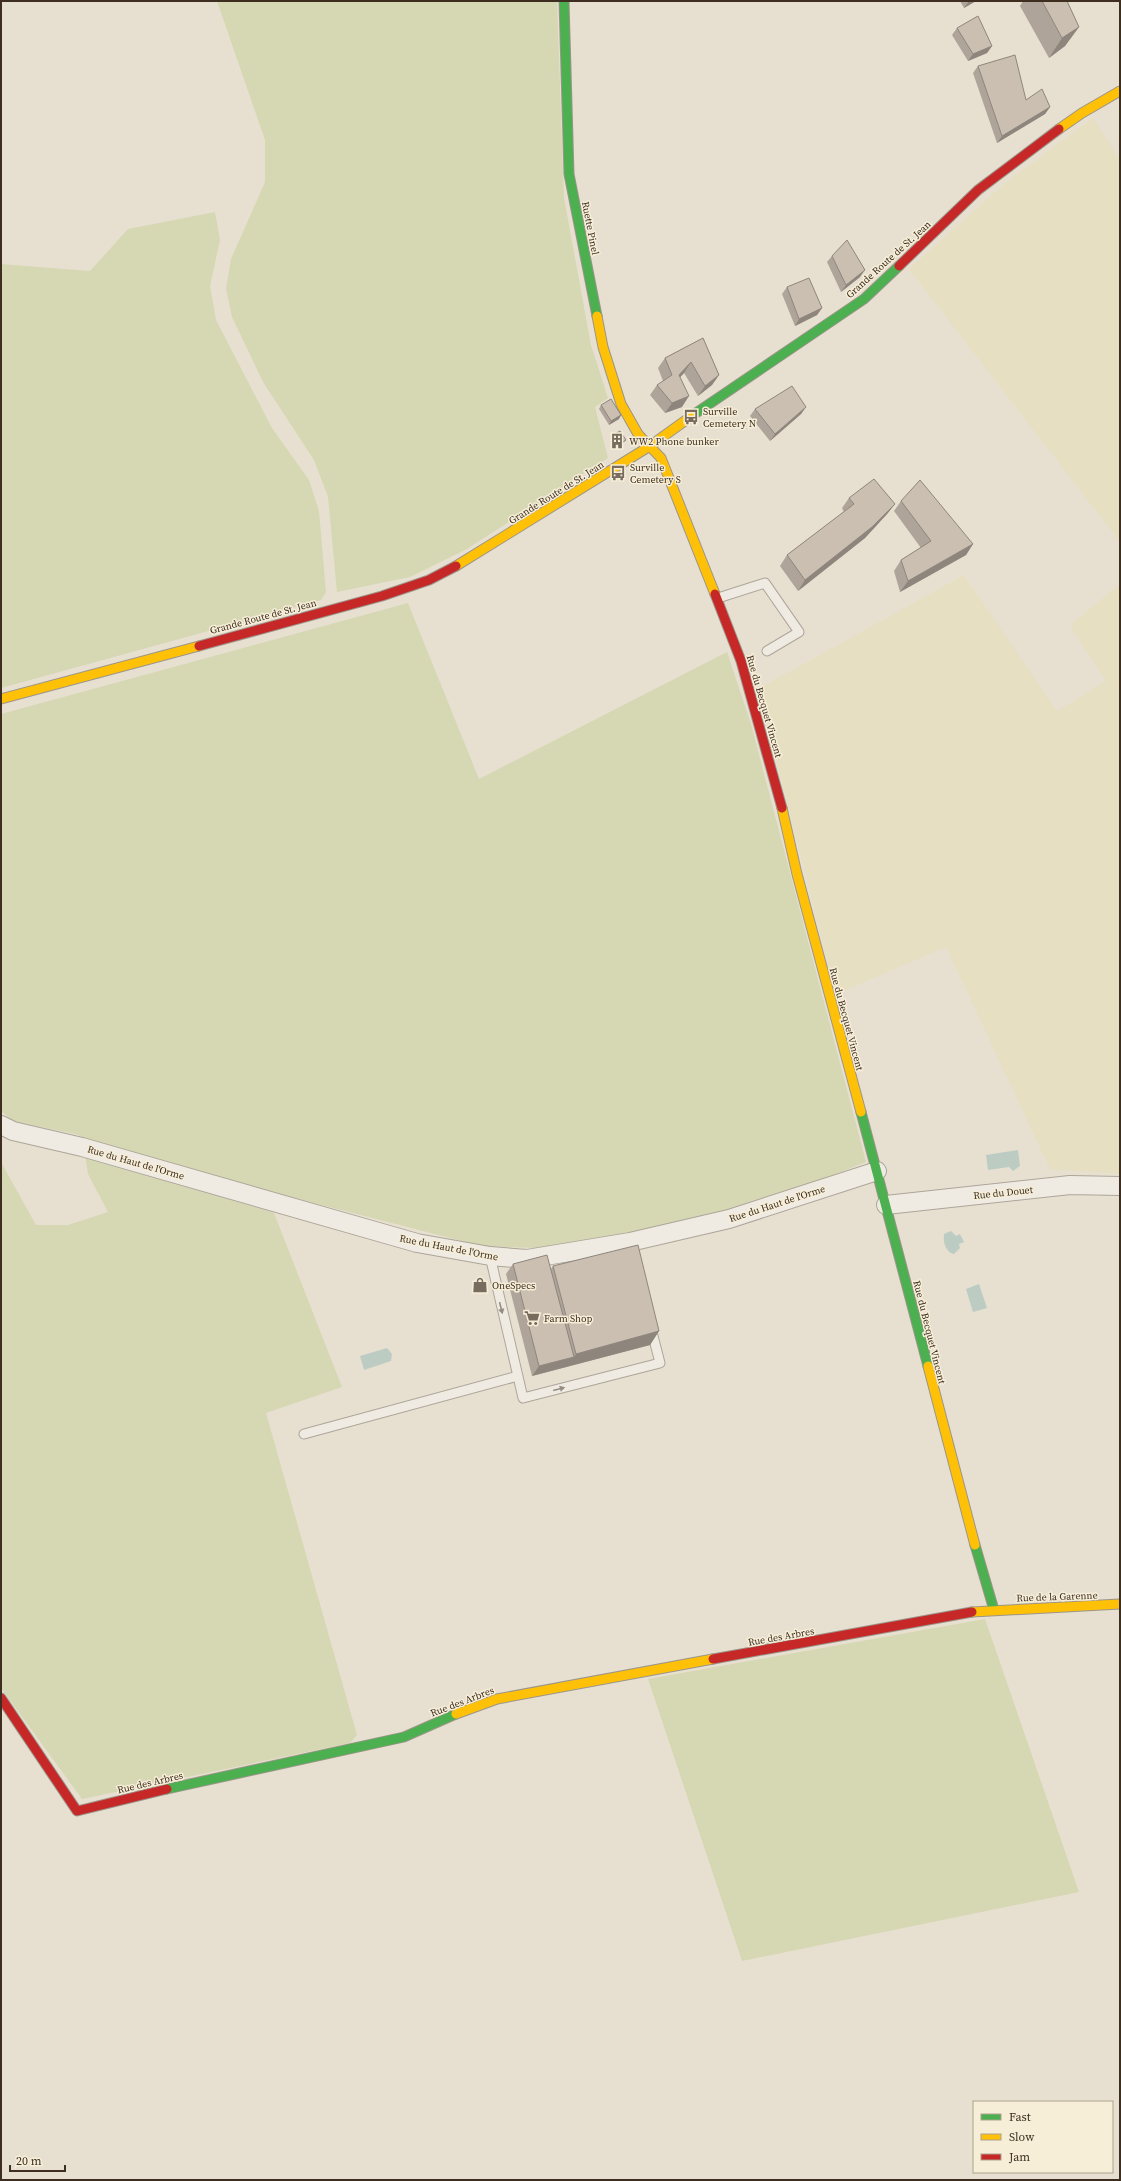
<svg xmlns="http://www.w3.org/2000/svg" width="1121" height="2181" font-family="'Source Serif 4',serif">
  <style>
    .farmland { fill: #e6dfc2 }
    .green { fill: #d6d7b3 }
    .water { fill: #bcccc2 }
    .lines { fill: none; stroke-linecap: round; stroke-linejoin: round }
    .lane-casing { stroke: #ada599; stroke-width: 11 }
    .street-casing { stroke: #ada599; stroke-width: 20 }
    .fast-casing { stroke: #9c958a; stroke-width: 11 }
    .slow-casing { stroke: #9c958a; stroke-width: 11 }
    .jam-casing { stroke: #9c958a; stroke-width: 11 }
    .lane { stroke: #efebe3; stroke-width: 9 }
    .street { stroke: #efebe3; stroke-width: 18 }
    .fast { stroke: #4caf50; stroke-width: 9 }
    .slow { stroke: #ffc107; stroke-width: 9 }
    .jam { stroke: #c62828; stroke-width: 9 }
    .wall { fill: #afa499 }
    .shaded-wall { fill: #8e867d }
    .building { fill: #cbbfb2; stroke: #8e867d }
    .oneway { fill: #968c82 }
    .labels { text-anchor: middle; stroke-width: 3; stroke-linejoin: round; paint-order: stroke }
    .street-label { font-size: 10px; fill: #3d2e20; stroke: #f7eed8 }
    .poi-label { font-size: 10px; fill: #3d2e20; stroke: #f7eed8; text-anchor: start }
  </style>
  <rect width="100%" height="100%" fill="#e7e0d1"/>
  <!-- farmland -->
  <path class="farmland" d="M1093,118L1120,160V542L909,269L1004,184Z
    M964,575L1057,711L1106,681L1070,625L1120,584V1174L1050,1169L946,947L836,994L758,689Z"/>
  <!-- green -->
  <path class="green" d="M217,1H557L564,198L591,345L608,398L595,407L608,458L467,549L410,577L337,592L328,497L314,460L263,382L232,317L226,289L231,259L265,182V140Z
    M215,212L220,240L210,286L216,320L272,428L309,480L319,511L326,592L321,600L1,688V264L90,271L128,229Z
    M408,603L479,779L727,652L751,724L866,1162L755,1206L630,1236L536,1248L481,1246L147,1160L75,1134L13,1121L1,1111V714Z
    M85,1155L274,1213L342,1387L266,1413L357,1735L350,1743L82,1799L1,1688V1162L36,1225H68L108,1212L88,1174Z
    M985,1619L1079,1892L742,1961L648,1679Z"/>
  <!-- water -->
  <path class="water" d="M1018,1150L1020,1166L1013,1171L1009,1167L988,1170L986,1155Z
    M951,1231L956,1236L960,1234L964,1242L959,1244L960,1248L954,1254C945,1252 943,1241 944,1234Z
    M979,1284L987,1308L973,1312L966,1289Z
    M387,1348L392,1354L391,1361L364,1370L360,1356Z"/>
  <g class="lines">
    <defs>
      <path id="lane" d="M718,598L765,583L799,632L767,651
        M490,1256L523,1398L660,1363L651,1328
        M304,1434L518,1376"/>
      <path id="street" d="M1,1125L13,1131L82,1147L417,1243L490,1256L527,1259L630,1242L729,1219L877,1171
        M886,1205L1070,1185L1120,1186"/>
      <path id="fast" d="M564,1L569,174L597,316
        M693,415L864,299L899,266
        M861,1112L928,1366
        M975,1545L994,1610
        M167,1789L404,1737L456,1714"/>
      <path id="slow" d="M1059,129L1082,113L1120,91
        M597,316L603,347L621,404L638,434L661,458L715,594
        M456,566L650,446L693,415
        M1,699L199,646
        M782,808L797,874L861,1112
        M928,1366L975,1545
        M972,1612L1120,1604
        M456,1714L497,1699L713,1659"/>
      <path id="jam" d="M899,266L978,190L1059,129
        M715,594L741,661L782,808
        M199,646L382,596L429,580L456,566
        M713,1659L972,1612
        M1,1698L77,1811L167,1789"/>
    </defs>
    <!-- lane casing -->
    <use href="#lane" class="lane-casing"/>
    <!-- street casing -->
    <use href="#street" class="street-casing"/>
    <!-- fast casing -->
    <use href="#fast" class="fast-casing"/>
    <!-- slow casing -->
    <use href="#slow" class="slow-casing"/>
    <!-- jam casing -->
    <use href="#jam" class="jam-casing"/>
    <!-- lane -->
    <use href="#lane" class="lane"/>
    <!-- street -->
    <use href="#street" class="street"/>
    <!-- fast -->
    <use href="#fast" class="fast"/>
    <!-- slow -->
    <use href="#slow" class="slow"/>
    <!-- jam -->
    <use href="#jam" class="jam"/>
  </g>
  <!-- wall -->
  <path class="wall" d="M960,1H976L964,8Z
    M1023,1H1067L1079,27L1065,46L1049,58L1020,6Z
    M957,28L992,46L987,53L968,61L952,35Z
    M978,66L1026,100L1050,107L1045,114L997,143L973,73Z
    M832,256L860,277L841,292L827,262Z
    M787,287L822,308L817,315L795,326L782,294Z
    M703,338L719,375L712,385L698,396L684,373L680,377L682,407L665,413L650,395L657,385L663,381L658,368L665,358Z
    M601,405L621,415L619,419L609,425L599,409Z
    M806,407L801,414L770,441L750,416L755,409Z
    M613,435L623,443L616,448L611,439Z
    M849,498L895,504L887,514L865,538L798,591L780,566L787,555L844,512L842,508Z
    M901,501L973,544L966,555L900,592L894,571L901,560L921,548L894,511Z
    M513,1264L551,1269L553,1266L659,1331L650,1345L532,1376L506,1274Z"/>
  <!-- shaded-wall -->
  <path class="shaded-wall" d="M969,1H976L964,8Z
    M1079,27L1065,46L1049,58L1062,38Z
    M992,46L987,53L968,61L973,54Z
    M1050,107L1045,114L997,143L1002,136Z
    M865,270L860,277L841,292L846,285Z
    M822,308L817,315L795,326L799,319Z
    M691,362L684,373L672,386L679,375Z
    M719,375L712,385L698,396L705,386Z
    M689,396L682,407L665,413L672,403Z
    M806,407L801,414L770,441L775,434Z
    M621,415L619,419L609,425L611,421Z
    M626,440L623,443L616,448L619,444Z
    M895,504L887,514L865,538L798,591L805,580Z
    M973,544L966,555L900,592L908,581Z
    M659,1331L650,1345L532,1376L539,1366L574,1357L576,1354Z"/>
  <!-- building -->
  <path class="building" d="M1042,1H1067L1079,27L1062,38Z
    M978,16L992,46L973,54L957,28Z
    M1015,55L1026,100L1042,89L1050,107L1002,136L978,66Z
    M847,240L865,270L846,285L832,256Z
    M809,278L822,308L799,319L787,287Z
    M703,338L719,375L705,386L691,362L679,375L689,396L672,403L657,385L672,375L665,358Z
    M792,386L806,407L775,434L755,409Z
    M611,399L621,415L611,421L601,405Z
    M620,431L626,440L619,444L613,435Z
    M874,479L895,504L872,527L805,580L787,555L854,504L849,498Z
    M920,480L973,544L908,581L901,560L931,541L901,501Z
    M638,1245L659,1331L576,1354L553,1266Z
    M547,1255L574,1357L539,1366L513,1264Z"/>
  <!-- one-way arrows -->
  <defs><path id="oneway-solid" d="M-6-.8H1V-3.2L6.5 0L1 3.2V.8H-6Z"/></defs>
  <g class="oneway">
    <use href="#oneway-solid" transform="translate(501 1308) rotate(76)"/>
    <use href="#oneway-solid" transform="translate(559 1389) rotate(-15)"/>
  </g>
  <!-- icons -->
  <defs>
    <symbol id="bus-bare" viewBox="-9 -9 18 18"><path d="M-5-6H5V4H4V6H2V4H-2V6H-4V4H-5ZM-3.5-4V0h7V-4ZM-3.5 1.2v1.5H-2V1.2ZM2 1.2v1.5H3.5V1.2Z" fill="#786c5e" stroke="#f7eed8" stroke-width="2.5" paint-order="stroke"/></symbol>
    <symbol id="building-bare" viewBox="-9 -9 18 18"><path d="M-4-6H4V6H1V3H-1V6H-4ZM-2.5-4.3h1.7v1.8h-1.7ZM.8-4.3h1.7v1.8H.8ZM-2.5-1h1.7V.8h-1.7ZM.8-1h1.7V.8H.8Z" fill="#786c5e" stroke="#f7eed8" stroke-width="2.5" paint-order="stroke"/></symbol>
    <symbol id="shop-bare" viewBox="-9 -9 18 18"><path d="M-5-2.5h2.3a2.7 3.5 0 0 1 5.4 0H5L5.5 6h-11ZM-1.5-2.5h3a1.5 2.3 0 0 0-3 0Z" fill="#786c5e" stroke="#f7eed8" stroke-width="2.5" paint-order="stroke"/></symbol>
    <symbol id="supermarket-bare" viewBox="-9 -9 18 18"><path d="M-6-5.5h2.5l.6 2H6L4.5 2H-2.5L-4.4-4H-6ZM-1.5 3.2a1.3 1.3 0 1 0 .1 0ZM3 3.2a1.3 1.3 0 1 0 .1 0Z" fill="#786c5e" stroke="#f7eed8" stroke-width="2.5" paint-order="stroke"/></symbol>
  </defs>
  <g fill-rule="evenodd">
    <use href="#bus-bare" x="680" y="406" width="22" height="22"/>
    <use href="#building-bare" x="606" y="430" width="22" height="22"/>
    <use href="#bus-bare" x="607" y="462" width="22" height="22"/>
    <use href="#shop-bare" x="469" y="1274" width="22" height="22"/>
    <use href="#supermarket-bare" x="521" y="1307" width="22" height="22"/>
  </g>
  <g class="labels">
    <!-- street labels -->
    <g class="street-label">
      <text transform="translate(591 228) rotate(79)" y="4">Ruette Pinel</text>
      <text transform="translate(888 259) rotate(-42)" y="4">Grande Route de St. Jean</text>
      <text transform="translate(556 492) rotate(-32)" y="4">Grande Route de St. Jean</text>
      <text transform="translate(263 616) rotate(-15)" y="4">Grande Route de St. Jean</text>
      <text transform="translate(765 706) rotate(74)" y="4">Rue du Becquet Vincent</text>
      <text transform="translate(847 1019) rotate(75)" y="4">Rue du Becquet Vincent</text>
      <text transform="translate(136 1162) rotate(16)" y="4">Rue du Haut de l'Orme</text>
      <text transform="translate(1003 1192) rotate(-6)" y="4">Rue du Douet</text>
      <text transform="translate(777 1203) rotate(-18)" y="4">Rue du Haut de l'Orme</text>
      <text transform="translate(449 1247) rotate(11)" y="4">Rue du Haut de l'Orme</text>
      <text transform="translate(930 1332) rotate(76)" y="4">Rue du Becquet Vincent</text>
      <text transform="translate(1057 1596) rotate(-2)" y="4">Rue de la Garenne</text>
      <text transform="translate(781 1636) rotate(-10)" y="4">Rue des Arbres</text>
      <text transform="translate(462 1701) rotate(-21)" y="4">Rue des Arbres</text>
      <text transform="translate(150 1782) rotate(-13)" y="4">Rue des Arbres</text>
    </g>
    <!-- poi labels -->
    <g class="poi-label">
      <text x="703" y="415">Surville<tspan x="703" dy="12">Cemetery N</tspan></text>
      <text x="629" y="445">WW2 Phone bunker</text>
      <text x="630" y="471">Surville<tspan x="630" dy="12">Cemetery S</tspan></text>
      <text x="492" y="1289">OneSpecs</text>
      <text x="544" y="1322">Farm Shop</text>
    </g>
  </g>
  <!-- border -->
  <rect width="1121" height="2181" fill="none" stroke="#3d2e20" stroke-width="4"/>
  <!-- legend -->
  <rect x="973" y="2101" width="140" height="72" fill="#f7eed8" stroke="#ada18e"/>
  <rect x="981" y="2114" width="20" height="6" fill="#4caf50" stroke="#ada18e"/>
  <text x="1009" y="2121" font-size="12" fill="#3d2e20">Fast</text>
  <rect x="981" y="2134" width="20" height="6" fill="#ffc107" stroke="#ada18e"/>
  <text x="1009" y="2141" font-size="12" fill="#3d2e20">Slow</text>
  <rect x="981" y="2154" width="20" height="6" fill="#c62828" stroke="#ada18e"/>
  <text x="1009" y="2161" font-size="12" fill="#3d2e20">Jam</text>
  <!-- scale -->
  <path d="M10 2165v6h55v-6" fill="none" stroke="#3d2e20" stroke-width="2"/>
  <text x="16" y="2165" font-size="12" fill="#3d2e20" stroke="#f7eed8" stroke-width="3" paint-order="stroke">20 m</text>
</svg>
